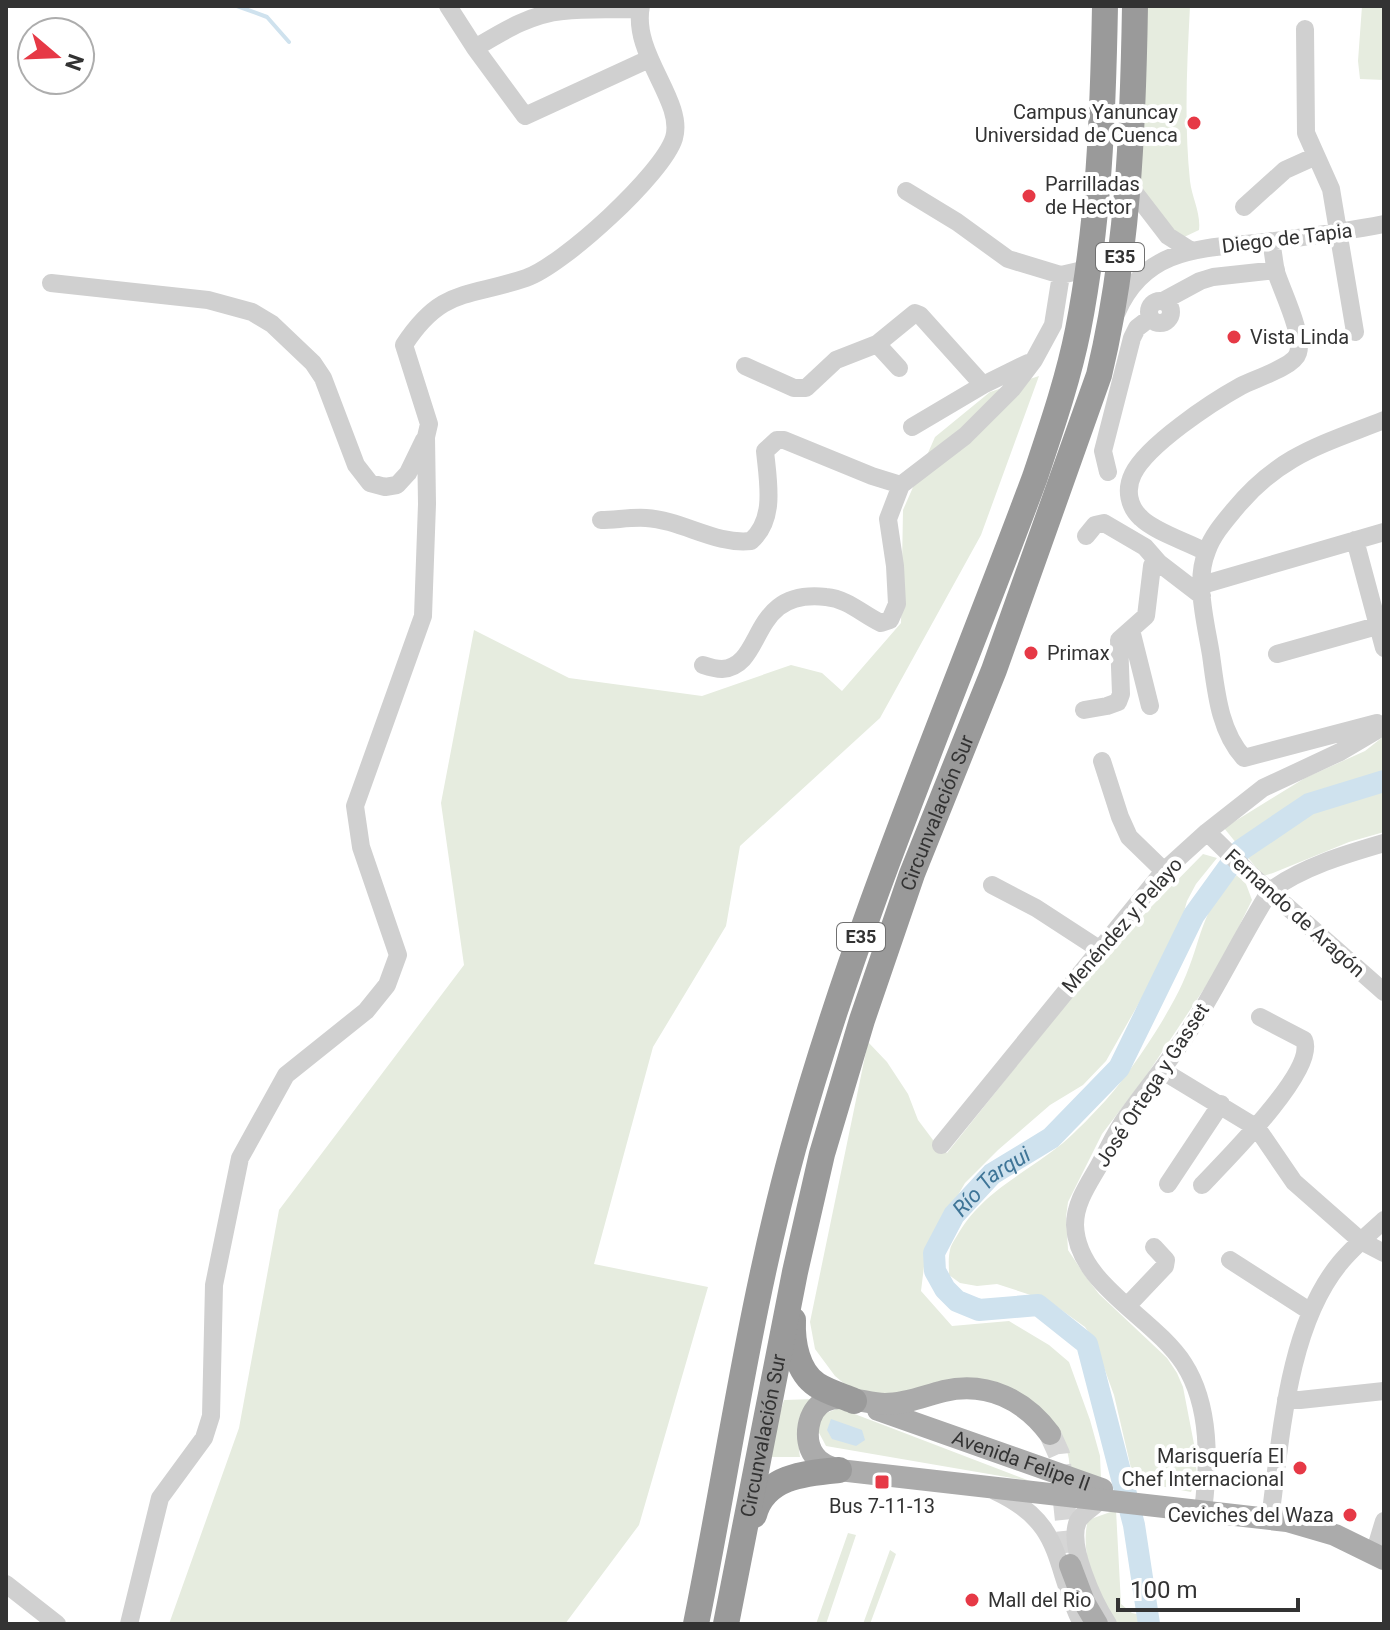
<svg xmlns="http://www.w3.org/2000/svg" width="1390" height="1630" font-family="Roboto,sans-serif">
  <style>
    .green { fill: #e6ecdf }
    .water { fill: #cfe2ee }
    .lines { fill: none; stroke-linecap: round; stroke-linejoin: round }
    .stream { stroke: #cfe2ee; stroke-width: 4 }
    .river { stroke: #cfe2ee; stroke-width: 22 }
    .major-tunnel { stroke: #d6d6d6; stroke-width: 22; stroke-dasharray: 22 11; stroke-linecap: butt }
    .minor { stroke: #d0d0d0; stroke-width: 18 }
    .major { stroke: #ababab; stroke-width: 22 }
    .highway { stroke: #9a9a9a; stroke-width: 26 }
    .poi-dot { fill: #e63946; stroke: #fff; stroke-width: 3 }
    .labels { text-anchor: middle; stroke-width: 8; stroke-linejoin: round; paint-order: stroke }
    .shield { fill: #fff; stroke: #707070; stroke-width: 2 }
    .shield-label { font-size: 18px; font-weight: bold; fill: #333 }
    .poi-label { font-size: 20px; fill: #333; stroke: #fff; text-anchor: start }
    .street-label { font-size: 20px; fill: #333; stroke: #fff }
    .water-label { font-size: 22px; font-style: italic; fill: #3f7597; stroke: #fff }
  </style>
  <rect width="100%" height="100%" fill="#fff"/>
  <!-- green -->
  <path class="green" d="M1147,6H1190C1187,64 1184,123 1190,181C1192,198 1201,213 1199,230L1182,238L1146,217L1140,182Z
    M1362,6H1384V80L1360,79L1358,61Z
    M1039,376L981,535L880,718L740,846L726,926L653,1047L594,1264L708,1287L639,1525L565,1624H169L239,1428L279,1210L464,965L441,803L474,630L569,678L702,696L791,665L822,673L842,691L901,623L903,510L935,437L990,392Z
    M1384,736V832L1349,842L1273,873L1263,876L1224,828L1305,778L1365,751Z
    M1203,854L1217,858L1196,884L1187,901L1177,936L1106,1061L1083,1085L1050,1105L998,1150L965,1183L926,1250L921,1291L952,1326L1009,1321L1049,1345L1069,1362L1090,1420L1100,1456L1101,1479L1069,1468C1073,1440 1038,1415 1020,1396L900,1399L853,1391L835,1376L815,1349L810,1322L868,1042L887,1062L908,1094L918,1120L933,1140L947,1153L1081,985L1151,907Z
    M1237,875L1246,884L1252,900L1220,965L1146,1076L1102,1134L1068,1202L1066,1217L1068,1250L1086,1277L1099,1294L1167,1358L1177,1373L1183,1387L1194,1444L1197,1476L1191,1492L1134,1481L1114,1395L1094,1340L1085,1327L1049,1301L997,1284L977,1286L960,1283L949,1275C949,1267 948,1258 950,1250C951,1245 955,1239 958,1234C984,1190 1025,1174 1063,1143C1078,1130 1093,1114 1106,1100C1131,1072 1168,1016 1183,982C1202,941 1200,908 1237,875Z
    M815,1399C803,1420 796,1433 800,1457H767L784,1400Z
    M839,1408L1030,1481L826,1446L817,1429L821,1415Z
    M1116,1510L1121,1604L1132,1613L1155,1618L1158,1624H1118C1097,1598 1079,1554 1088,1520Z
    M848,1533L856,1535L826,1624H816Z
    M890,1550L896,1554L870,1624H863Z"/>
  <!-- water -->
  <path class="water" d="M831,1419L862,1430L865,1440L856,1446L832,1439L827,1430Z"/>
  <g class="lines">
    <!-- stream -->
    <path class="stream" d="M237,6L267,17L289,42"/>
    <!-- river -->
    <path class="river" id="s1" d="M1149,1624L1134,1525L1087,1344L1038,1305L979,1310L957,1301L945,1289L935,1271L934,1253L954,1215L992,1174L1051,1138L1119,1068L1194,915L1241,850L1309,804L1384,781"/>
    <!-- major-tunnel -->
    <path class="major-tunnel" d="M1050,1434L1059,1454L1070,1559"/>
    <!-- minor -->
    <path class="minor" d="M448,6L475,48L525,116L649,59
      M1305,29L1306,133L1331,189L1355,332
      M475,48C502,32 530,14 563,11C588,8 614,10 639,9
      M1128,184L1168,236L1190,250
      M906,191L957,222L1008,259L1061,275
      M1244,207L1285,170L1316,156
      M51,283L208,300L252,312L272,324L313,363L323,378L356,465L370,483L385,487L397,485L408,473L424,440
      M1149 312a11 11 0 1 1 22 0a11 11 0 1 1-22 0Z
      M1163,301L1200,281L1213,277L1276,270
      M1117,312C1147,242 1211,249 1275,241C1312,236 1348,231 1384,224
      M877,344L899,368
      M745,366L794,388H806L836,360L877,344L915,313L920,315L983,385
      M912,427L983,385L1028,363
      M1108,472L1103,451L1132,338L1137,328L1150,318
      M601,520C615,520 631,517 646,518C682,520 715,545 751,541C776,519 768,482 765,451L777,440H784L872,476L901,485
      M1086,536L1095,525L1104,523L1145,547L1159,563
      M1355,540L1384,648
      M1206,552C1188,542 1155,532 1141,518C1129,507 1125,490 1133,474C1147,445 1212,402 1241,386C1254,379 1294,367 1298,353C1304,335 1282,291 1276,272C1274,262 1273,251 1271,241
      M1202,585L1384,532
      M1131,630L1150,706
      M1277,654L1384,624
      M703,665C709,667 716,669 722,669C766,666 748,588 826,597C848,599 862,614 881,623L890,620L897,604L895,566L888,519L901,485L965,436L1012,389L1034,360L1053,325L1061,275L1087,269
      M1084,710L1107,706L1118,702L1121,694L1119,640L1146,616L1152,566L1159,563L1202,596
      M1377,723L1244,758C1219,731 1216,690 1211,655C1206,623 1194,582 1207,551C1212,536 1224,522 1234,510C1279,455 1321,445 1384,420
      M1102,761L1120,817L1129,837L1164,871
      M1207,832L1250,874L1384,992
      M992,885L1036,908L1099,949
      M1163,1071L1257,1128L1294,1182L1361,1241L1384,1253
      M941,1145L1164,871L1207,832L1263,788L1340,752L1384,726
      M1168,1184L1221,1104
      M1202,1185C1224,1162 1317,1070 1304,1040L1260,1017
      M1230,1260L1311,1312
      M1128,1305L1165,1266L1166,1260L1154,1247
      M1286,1400H1300L1384,1391
      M995,1491C1066,1524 1052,1565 1082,1624
      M1101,1499C1094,1508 1084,1511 1078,1521C1067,1545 1094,1603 1108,1624
      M1203,1511C1209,1464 1211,1406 1184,1364C1153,1316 1077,1285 1075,1225C1075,1204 1087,1186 1097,1169C1107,1152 1115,1132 1127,1116C1149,1085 1174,1056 1194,1023C1221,980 1243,934 1270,891C1302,867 1346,854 1384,843
      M1270,1519C1281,1439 1287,1327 1340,1263C1353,1247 1369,1234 1384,1220
      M1374,1554L1384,1521
      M6,1584L57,1624
      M129,1624L160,1498L204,1438L211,1416L214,1285L240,1158L286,1075L366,1011L387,985L398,955L361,847L355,806L423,616L427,504L426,437L429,424L404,345C442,287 467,298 526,278C562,266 663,174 674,138C685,101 631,54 641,6"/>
    <!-- major -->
    <g class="major">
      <path id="s2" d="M878,1410L1102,1489"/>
      <path d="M1050,1434C1025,1400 987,1381 944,1391C924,1396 906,1404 885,1404C867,1404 842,1393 825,1401C807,1410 803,1440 814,1455C820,1464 829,1467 839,1470L1287,1521L1335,1535L1384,1559"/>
      <path d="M1070,1565L1084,1602L1097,1624"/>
    </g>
    <!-- highway -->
    <g class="highway">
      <path d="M793,1320C792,1342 797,1372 817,1385C828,1392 842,1396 854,1401"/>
      <path d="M754,1515C764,1476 806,1473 839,1470"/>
      <path d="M696,1624C728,1466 750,1305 793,1149C856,920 952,700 1035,477C1051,429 1068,380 1078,330C1099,223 1103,114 1105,6"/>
      <path id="s3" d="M726,1624L795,1272L822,1154L862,1020L912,874L994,670L1099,375C1128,254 1133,130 1135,6"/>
    </g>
  </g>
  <!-- markers -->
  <g class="poi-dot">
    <circle cx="1194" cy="123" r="8"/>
    <circle cx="1029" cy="196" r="8"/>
    <circle cx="1234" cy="337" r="8"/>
    <circle cx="1031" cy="653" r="8"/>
    <circle cx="1300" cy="1468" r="8"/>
    <rect x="874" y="1474" width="16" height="16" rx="4"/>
    <circle cx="1350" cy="1515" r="8"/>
    <circle cx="972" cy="1600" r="8"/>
  </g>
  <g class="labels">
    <!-- shield labels -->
    <g class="shield">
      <rect x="1096" y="243" width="48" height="28" rx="6"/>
      <rect x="837" y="923" width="48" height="28" rx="6"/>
    </g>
    <g class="shield-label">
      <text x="1120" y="263">E35</text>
      <text x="861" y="943">E35</text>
    </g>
    <!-- poi labels -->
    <g class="poi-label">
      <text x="1178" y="119" text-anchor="end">Campus Yanuncay<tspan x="1178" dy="23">Universidad de Cuenca</tspan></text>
      <text x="1045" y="191">Parrilladas<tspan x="1045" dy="23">de Hector</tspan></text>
      <text x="1250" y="344">Vista Linda</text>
      <text x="1047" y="660">Primax</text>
      <text x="1284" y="1463" text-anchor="end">Marisquería El<tspan x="1284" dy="23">Chef Internacional</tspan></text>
      <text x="882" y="1513" text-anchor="middle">Bus 7-11-13</text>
      <text x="1334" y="1522" text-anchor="end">Ceviches del Waza</text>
      <text x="988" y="1607">Mall del Rio</text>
    </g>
    <!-- street labels -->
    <g class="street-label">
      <text transform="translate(1287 238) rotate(-7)" y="7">Diego de Tapia</text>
      <text dy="7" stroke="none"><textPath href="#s3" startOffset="840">Circunvalación Sur</textPath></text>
      <text transform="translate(1295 913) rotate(42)" y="7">Fernando de Aragón</text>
      <text transform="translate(1122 925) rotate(-49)" y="7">Menéndez y Pelayo</text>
      <text transform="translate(1152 1085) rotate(-57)" y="7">José Ortega y Gasset</text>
      <text dy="7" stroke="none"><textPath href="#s3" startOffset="192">Circunvalación Sur</textPath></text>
      <text dy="7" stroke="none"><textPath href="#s2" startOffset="152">Avenida Felipe II</textPath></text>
    </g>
    <!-- water labels -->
    <g class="water-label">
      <text dy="8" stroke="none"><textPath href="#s1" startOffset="582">Río Tarqui</textPath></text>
    </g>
  </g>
  <!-- border -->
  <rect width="1390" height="1630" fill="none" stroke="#333333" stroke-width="16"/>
  <!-- north arrow -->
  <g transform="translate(56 56) rotate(109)"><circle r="38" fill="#ffffff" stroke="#adadad" stroke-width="2"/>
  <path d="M0-6L14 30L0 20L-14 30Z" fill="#e63946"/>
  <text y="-12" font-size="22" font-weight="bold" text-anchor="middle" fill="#333333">N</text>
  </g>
  <!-- scale -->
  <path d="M1118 1598v12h180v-12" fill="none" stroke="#333333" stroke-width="4"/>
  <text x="1130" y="1598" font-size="24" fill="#333333" stroke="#ffffff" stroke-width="6" paint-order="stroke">100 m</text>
</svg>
